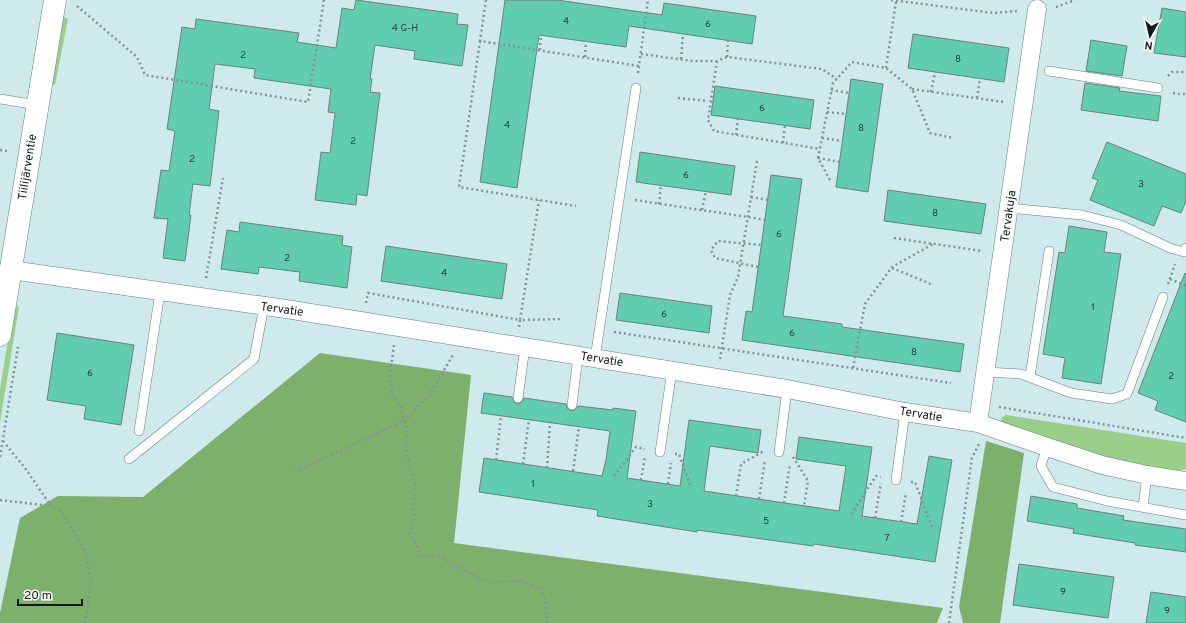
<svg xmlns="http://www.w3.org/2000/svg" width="1186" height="623" font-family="Overpass,sans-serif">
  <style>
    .green { fill: #9acf89 }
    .forest { fill: #7cb06b }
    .building { fill: #60cdae; stroke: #6c827a }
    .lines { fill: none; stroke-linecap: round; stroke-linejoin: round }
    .lane-casing { stroke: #667e81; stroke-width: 10 }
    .street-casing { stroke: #667e81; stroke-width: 19 }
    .secondary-casing { stroke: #667e81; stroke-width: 23 }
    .path { stroke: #809497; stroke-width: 2.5; stroke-dasharray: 2 3; stroke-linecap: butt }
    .lane { stroke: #fff; stroke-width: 9 }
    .street { stroke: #fff; stroke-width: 18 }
    .secondary { stroke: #fff; stroke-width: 22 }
    .labels { text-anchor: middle; stroke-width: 3; stroke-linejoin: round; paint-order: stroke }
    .number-label { font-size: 10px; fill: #244740 }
    .street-label { font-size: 12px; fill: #101a1b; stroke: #fff }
  </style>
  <rect width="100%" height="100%" fill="#cfeaed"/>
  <!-- green -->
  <path class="green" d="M62,16L68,19L55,85L51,83Z
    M14,305L19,307L0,422V389Z
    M1006,415L1186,443V469L1174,472H1153L1008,425L1001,422L1002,417Z"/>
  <!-- forest -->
  <path class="forest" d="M320,353L471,375L454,543L943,608L937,623H0V613L20,518L58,496L143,497Z
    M986,441L1024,453L1000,623H963L959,607Z"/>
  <!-- building -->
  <path class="building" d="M356,0L458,14L457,24L468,25L462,66L414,59L415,51L375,45L370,79H372L370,92L380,93L367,196L357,194L356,205L315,200L321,152L330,153L335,113L328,112L331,89L254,78L255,69L215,64L209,109L219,111L210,186L193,184L189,215H191L185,261L163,258L168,219L154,218L161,170L169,171L175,131L167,129L182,27L195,29L196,19L299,33L297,42L336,48L342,8L354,10Z
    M505,0H557L662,15L664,3L756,16L752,44L629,26L626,47L539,35L517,188L480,182Z
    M1162,8L1186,12V57L1154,53Z
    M913,34L1009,48L1004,82L908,68Z
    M1091,40L1127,46L1122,76L1086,71Z
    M851,79L883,84L868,192L836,187Z
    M1085,83L1120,88L1119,91L1161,96L1158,121L1081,110Z
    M715,86L814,100L810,129L711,115Z
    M1107,142L1186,174V201L1181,213L1162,206L1154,226L1090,200L1098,180L1092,178Z
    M640,152L735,166L731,195L636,182Z
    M771,175L802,179L783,316L842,324V327L964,344L960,372L742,340L746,311L752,312Z
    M888,190L986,204L981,234L884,221Z
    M240,222L343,236L342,245L352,247L347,288L299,281L300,272L259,267L258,274L221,269L227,230L239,232Z
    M1069,226L1107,232L1104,252L1121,254L1101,384L1062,378L1065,358L1043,354L1059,252L1065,253Z
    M386,246L507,264L502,299L381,281Z
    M1185,273L1186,274V422L1155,410L1158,401L1138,393Z
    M620,293L712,306L709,333L616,320Z
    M57,333L134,345L121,425L84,419L86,406L47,400Z
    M484,393L512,397L514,402L518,404L522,402L524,398L566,404L567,408L571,411L575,410L578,406L613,410V408L636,411L627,478L680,486L689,420L761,430L758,453L710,446L704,491L839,511L846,466L796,459L799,437L872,447L862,516L917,524L929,456L952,460L935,562L814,544L813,546L697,530V532L597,516L598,510L479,492L484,458L602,476L606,460L610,431L481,413Z
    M1031,496L1077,504V508L1124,516L1123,520L1186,529V552L1135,545V543L1073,533L1074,529L1027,521Z
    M1019,564L1114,577L1108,618L1013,605Z
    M1151,592L1186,597V623H1146Z"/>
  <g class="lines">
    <defs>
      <path id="lane" d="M1049,71L1158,88
        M0,99L37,105
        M1009,208L1082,215L1121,225L1170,248L1184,252L1186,248
        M595,358L636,88
        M986,372L1021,374L1071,393L1112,399L1127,394L1163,297
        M1030,377L1049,251
        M518,398L525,347
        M572,405L578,356
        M139,431L160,292
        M1047,447L1041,466L1053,487L1107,501L1186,515
        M660,452L672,370
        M779,452L787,389
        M129,459L254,359L264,306
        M896,480L905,412
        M1143,507L1147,475"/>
      <path id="street" d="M11,270L286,309L787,389L905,412L978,423L1047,447L1102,465L1147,475L1186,481
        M978,423L1037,9"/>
      <path id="secondary" d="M0,335L55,0"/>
    </defs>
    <!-- lane casing -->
    <use href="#lane" class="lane-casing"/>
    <!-- street casing -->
    <use href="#street" class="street-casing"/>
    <!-- secondary casing -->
    <use href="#secondary" class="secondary-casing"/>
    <!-- path -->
    <path class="path" d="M486,0L480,41L639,66
      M891,0L994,13L1017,11
      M77,6L137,57L145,75L308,102L324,0
      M1056,7L1075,0
      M480,41L459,187L576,206
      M540,50L541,35
      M641,54L692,61H717L727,57L822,69L837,79
      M585,57L586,41
      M727,57L728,40
      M681,59L683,34
      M717,61L708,120L714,131L820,149
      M886,68L896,1
      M638,73L648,0
      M1168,76L1172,72H1186
      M912,89L1004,102
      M831,90L849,93
      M931,92L935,72
      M1173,93L1177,94H1186
      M678,98L708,101
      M977,98L980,79
      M827,112L846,114
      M736,135L738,119
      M822,138L842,141
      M783,143L785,125
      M0,150L8,151
      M818,158L840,162
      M830,180L818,158L833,83L852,62L886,68L912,89L930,133L953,138
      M751,197L768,200
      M635,200L748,217L765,220
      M659,204L661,185
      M702,210L706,191
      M894,238L982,251
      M758,267L715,258L711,250L718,241L761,245
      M892,268L933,285
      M206,278L223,178
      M1170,279L1186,286
      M1168,284L1175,264
      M366,303L368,293L520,320L539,200
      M519,327L520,320L561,319
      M614,332L951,383
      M394,345L390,375L392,395L401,406L404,421L430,394L453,355
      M720,359L730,295L738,277L757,161
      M853,368L865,304L892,267L933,244
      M999,407L1186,438
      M3,441L25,468L51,506L61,511L85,551L91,582L85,623
      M675,454H679L691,488
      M0,457L18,347
      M793,457L808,481L804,506
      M496,460L501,416
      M523,464L529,420
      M547,468L550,423
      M573,471L579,427
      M295,472L404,421L407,432L405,448L409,461L410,469L415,481L413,505L415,519L410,534L418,547L420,557L439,556L482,580L489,582L521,581L541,589L546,600L547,623
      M614,476L636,447L645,449
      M641,480L645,457
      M911,482H915L932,527
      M668,484L671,463
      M736,496L741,464L764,451
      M759,499L765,460
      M0,500L51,506
      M784,503L790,464
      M851,514L876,476L881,477
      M875,518L881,483
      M901,522L906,493
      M949,623L972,458L979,444"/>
    <!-- lane -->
    <use href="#lane" class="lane"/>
    <!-- street -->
    <use href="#street" class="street"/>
    <!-- secondary -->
    <use href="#secondary" class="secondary"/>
  </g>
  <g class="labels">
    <!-- number labels -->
    <g class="number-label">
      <text x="566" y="24">4</text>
      <text x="708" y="27">6</text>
      <text x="405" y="31">4 G-H</text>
      <text x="243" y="58">2</text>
      <text x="958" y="62">8</text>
      <text x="762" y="111">6</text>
      <text x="507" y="128">4</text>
      <text x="861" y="131">8</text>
      <text x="353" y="144">2</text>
      <text x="192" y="162">2</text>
      <text x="686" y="178">6</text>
      <text x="1141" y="187">3</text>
      <text x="935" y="216">8</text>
      <text x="779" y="237">6</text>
      <text x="287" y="261">2</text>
      <text x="444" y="276">4</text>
      <text x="1093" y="310">1</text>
      <text x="664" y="317">6</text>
      <text x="792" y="336">6</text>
      <text x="914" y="355">8</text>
      <text x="90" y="376">6</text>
      <text x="1171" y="379">2</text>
      <text x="533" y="487">1</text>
      <text x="650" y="507">3</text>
      <text x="766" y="524">5</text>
      <text x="887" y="541">7</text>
      <text x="1063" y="595">9</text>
      <text x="1167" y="614">9</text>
    </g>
    <!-- street labels -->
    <g class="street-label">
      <text transform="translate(27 167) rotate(-81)" y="4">Tiilijärventie</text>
      <text transform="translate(1008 216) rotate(-82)" y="4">Tervakuja</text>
      <text transform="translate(282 309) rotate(8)" y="4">Tervatie</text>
      <text transform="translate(602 359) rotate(9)" y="4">Tervatie</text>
      <text transform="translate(921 414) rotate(9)" y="4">Tervatie</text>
    </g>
  </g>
  <!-- north arrow -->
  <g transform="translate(1150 36) rotate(188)" stroke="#ffffff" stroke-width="3" paint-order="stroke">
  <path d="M0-3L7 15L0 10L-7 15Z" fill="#101a1b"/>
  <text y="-6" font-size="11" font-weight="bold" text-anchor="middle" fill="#101a1b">N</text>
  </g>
  <!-- scale -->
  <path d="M18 599v6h64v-6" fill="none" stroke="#101a1b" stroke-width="2"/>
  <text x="24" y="599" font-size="12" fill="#101a1b" stroke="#ffffff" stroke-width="3" paint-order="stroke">20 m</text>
</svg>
